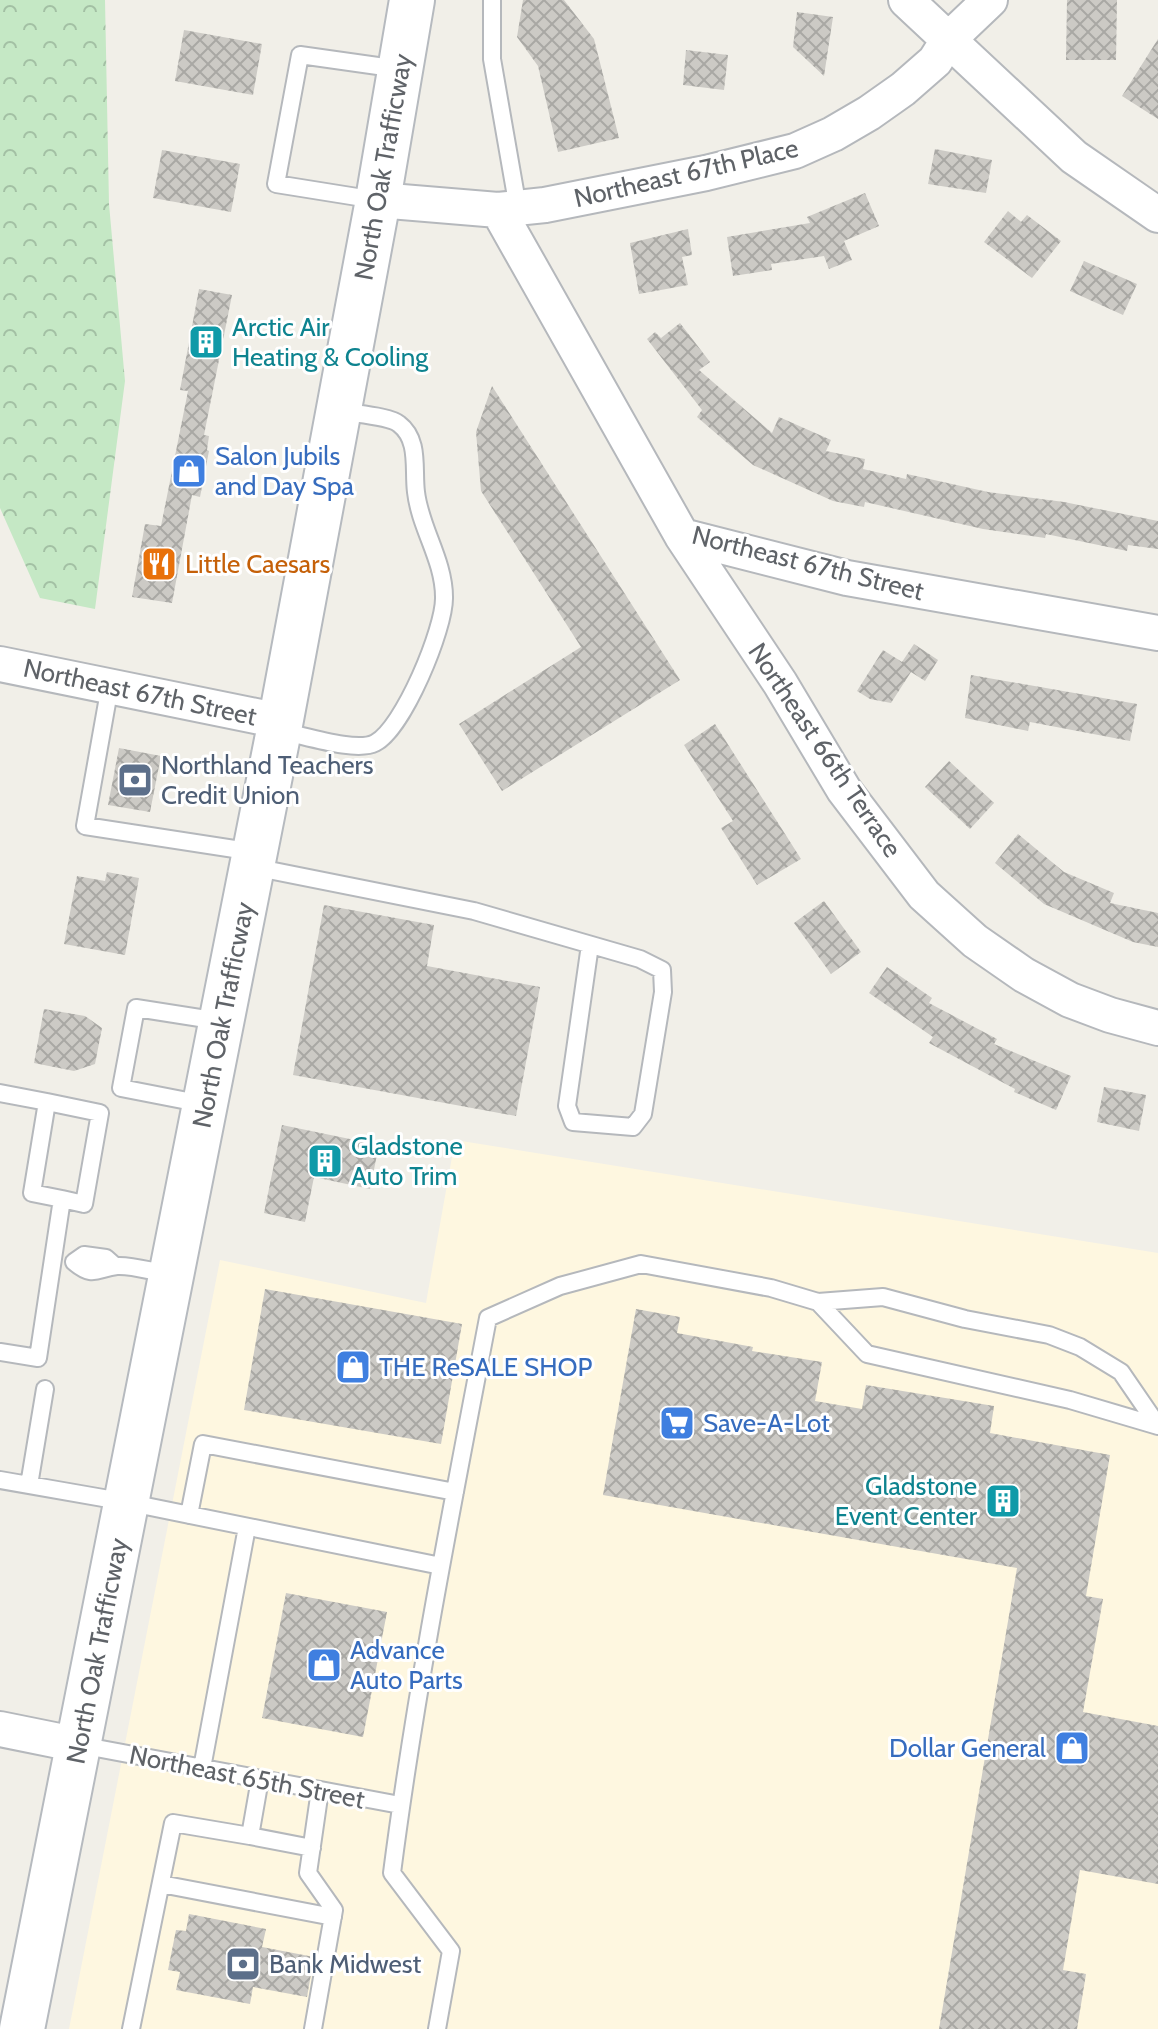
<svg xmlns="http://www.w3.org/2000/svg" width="1158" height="2029" font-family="Cabin,sans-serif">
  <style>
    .commercial { fill: #fef7e0 }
    .forest { fill: url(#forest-crowns) }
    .building { fill: url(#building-cross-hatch) }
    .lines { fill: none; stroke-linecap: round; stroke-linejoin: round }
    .service-casing { stroke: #b5b8bc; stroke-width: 20 }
    .minor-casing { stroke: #b5b8bc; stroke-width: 38 }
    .secondary-casing { stroke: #b6babf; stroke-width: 48 }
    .service { stroke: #fff; stroke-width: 16 }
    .minor { stroke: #fff; stroke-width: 34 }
    .secondary { stroke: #fff; stroke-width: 44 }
    .labels { text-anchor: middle; stroke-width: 6; stroke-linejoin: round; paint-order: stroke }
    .street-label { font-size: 26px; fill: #5f6368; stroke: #fff }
    .culture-label { font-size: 26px; fill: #0d838f; stroke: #fff; text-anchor: start }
    .shop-label { font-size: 26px; fill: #366cbe; stroke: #fff; text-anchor: start }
    .food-label { font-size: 26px; fill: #c56008; stroke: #fff; text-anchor: start }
    .service-label { font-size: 26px; fill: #4e5e75; stroke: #fff; text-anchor: start }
  </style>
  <defs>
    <pattern id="forest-crowns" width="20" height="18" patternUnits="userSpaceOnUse" patternTransform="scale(2)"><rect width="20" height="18" fill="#c5e8c5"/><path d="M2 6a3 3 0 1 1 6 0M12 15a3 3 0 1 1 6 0" fill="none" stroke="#a3c0a4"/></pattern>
    <pattern id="building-cross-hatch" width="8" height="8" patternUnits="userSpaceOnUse" patternTransform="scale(2)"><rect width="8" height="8" fill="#cccac5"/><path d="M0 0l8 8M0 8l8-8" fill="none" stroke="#a9a8a4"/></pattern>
  </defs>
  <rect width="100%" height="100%" fill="#f1efe8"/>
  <!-- commercial -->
  <path class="commercial" d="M455,1140L1158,1253V2029H69L220,1260L426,1303Z"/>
  <!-- forest -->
  <path class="forest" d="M0,0H105L109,204L125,381L95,609L40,598L0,508Z"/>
  <!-- building -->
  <path class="building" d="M523,0H564L594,39L619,138L558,152L538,66L517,37Z
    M1067,0H1117L1116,60H1066Z
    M797,12L833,17L824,76L793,47Z
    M184,30L262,44L253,95L175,81Z
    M1158,39V119L1122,96Z
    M686,50L728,55L724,90L683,85Z
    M935,149L992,160L986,193L928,184Z
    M162,150L240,164L231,212L153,198Z
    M865,193L879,226L844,241L852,260L829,269L824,256L771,264L772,270L733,276L727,237L810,223L807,217Z
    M1008,211L1021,222L1027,215L1061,241L1032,278L984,242Z
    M688,229L692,255L682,257L688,285L639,294L630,243Z
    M1084,261L1137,284L1123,315L1070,291Z
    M199,289L232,295L204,435L209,436L207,450L209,451L200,497L192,495L172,603L132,597L145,524L161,526L188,391L180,390Z
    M680,323L710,362L699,370L772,433L779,417L831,440L826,451L865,459L863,469L906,479L907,474L988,492L1064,502L1158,521V549L1128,545L1127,551L1046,534L1045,538L983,529L865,502L864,507L833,501L753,465L697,417L702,410L647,339L655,332L661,338Z
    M492,386L680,680L502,791L459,724L581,647L481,491L476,432Z
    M914,644L938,660L925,681L911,672L891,703L870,699L857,691L883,650L902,662Z
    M971,675L1137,704L1130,741L1030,722L1028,731L965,718Z
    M715,724L801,859L757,885L721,828L733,821L684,745Z
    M119,748L161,756L150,812L108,805Z
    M949,761L994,803L970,829L925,787Z
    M1018,834L1064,872L1114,893L1110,903L1158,913V947L1133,942L1044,904L995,863Z
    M107,872L139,878L125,955L64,944L77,876L105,881Z
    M824,901L861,952L831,974L794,923Z
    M324,905L434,925L427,966L540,987L516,1116L293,1075Z
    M887,967L932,998L929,1003L997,1039L994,1044L1071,1076L1056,1110L1014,1092L1015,1089L929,1043L933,1037L869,993Z
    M44,1009L85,1016L102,1028L95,1064L74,1071L34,1063Z
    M1104,1087L1146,1095L1139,1131L1097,1122Z
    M282,1125L379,1145L370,1189L314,1177L305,1222L264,1213Z
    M265,1289L462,1324L441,1444L244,1410Z
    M636,1309L680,1317L677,1333L753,1347L752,1351L822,1362L815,1401L862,1409L866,1385L994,1406L990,1433L1110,1455L1086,1596L1103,1599L1083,1712L1158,1726V1884L1080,1870L1063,1970L1086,1974L1077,2029H939L1017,1568L603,1495Z
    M286,1593L387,1612L363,1737L262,1718Z
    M189,1914L266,1929L262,1947L314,1957L307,1997L253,1987L250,2004L176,1990L180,1972L168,1970L176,1930L186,1931Z"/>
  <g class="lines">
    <defs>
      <path id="service" d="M492,0V59L518,208
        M376,200L276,184L300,55L399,69
        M110,686L85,826L254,852
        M280,731C303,735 356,753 375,743C403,729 445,628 444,597C444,560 420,528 416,492C413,469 420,440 399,424C390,416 354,414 340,411
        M254,867L474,911L640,959L662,970L663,992L643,1114L633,1127L573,1122L567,1106L590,945
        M0,1093L47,1102L32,1193L62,1199L38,1358L0,1352
        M47,1102L100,1113L84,1204L62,1199
        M203,1104L121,1088L136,1008L219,1021
        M115,1266L106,1258L84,1255L74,1262C94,1279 97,1268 117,1266C133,1265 153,1272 169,1274
        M818,1302L867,1354L1070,1400L1158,1426
        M0,1480L126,1502L441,1566
        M29,1485L45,1389
        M189,1515L203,1444L455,1492
        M80,1745L400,1805
        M202,1768L247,1527
        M250,1836L312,1848
        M161,1884L333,1917
        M131,2029L173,1823L250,1836L260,1779
        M313,2029L334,1910L308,1873L320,1790
        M437,2029L451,1951L392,1873C416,1687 453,1502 488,1318L560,1286L641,1264L771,1288L818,1302L883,1297L965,1319L1049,1335L1080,1347L1121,1372L1158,1426"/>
      <path id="minor" d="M906,0L1074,157L1158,215
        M378,200L498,210L545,205L706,173L795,151L833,134L869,113L903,89L935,61L949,39L990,0
        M498,210L682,536L780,683L844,790L924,895L975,941L1024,975L1070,1000L1110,1015L1158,1028
        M682,536L847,578L1158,633
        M0,664L280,721
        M0,1729L79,1745"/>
      <path id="secondary" d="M22,2029L279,730L378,200L412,0"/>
    </defs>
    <!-- service casing -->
    <use href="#service" class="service-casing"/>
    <!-- minor casing -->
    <use href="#minor" class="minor-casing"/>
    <!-- secondary casing -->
    <use href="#secondary" class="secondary-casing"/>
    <!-- service -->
    <use href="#service" class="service"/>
    <!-- minor -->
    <use href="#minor" class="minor"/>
    <!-- secondary -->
    <use href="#secondary" class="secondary"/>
  </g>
  <!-- icons -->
  <defs>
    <symbol id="building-square" viewBox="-11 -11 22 22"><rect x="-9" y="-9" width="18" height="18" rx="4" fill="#0f9aa8" stroke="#fff"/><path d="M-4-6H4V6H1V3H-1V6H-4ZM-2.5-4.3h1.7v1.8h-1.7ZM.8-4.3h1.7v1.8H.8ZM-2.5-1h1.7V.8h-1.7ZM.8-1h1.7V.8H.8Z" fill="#fff"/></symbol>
    <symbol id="shop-square" viewBox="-11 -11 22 22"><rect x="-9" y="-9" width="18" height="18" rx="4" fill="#3f7fe0" stroke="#fff"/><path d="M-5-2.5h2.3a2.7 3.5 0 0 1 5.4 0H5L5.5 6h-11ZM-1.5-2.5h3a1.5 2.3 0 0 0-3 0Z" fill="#fff"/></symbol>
    <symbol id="restaurant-square" viewBox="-11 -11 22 22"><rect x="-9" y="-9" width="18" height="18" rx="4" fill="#e8710a" stroke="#fff"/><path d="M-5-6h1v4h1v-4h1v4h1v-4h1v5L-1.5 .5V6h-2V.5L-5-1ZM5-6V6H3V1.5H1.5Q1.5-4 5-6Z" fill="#fff"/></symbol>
    <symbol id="bank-square" viewBox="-11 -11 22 22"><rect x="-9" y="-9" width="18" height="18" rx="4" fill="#5c6f8a" stroke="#fff"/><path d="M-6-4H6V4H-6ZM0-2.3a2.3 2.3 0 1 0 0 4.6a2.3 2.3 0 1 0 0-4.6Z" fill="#fff"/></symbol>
    <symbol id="supermarket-square" viewBox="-11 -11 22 22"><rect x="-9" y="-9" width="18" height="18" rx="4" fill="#3f7fe0" stroke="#fff"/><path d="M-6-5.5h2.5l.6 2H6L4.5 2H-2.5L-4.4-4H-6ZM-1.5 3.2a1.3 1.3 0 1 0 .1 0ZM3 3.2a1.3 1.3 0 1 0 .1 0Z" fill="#fff"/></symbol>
  </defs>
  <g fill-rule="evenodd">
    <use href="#building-square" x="186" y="322" width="40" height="40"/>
    <use href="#shop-square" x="169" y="451" width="40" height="40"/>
    <use href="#restaurant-square" x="139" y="544" width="40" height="40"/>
    <use href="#bank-square" x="115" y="760" width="40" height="40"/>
    <use href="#building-square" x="305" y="1141" width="40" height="40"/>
    <use href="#shop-square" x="333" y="1347" width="40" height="40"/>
    <use href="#supermarket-square" x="657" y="1403" width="40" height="40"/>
    <use href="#building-square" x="983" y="1481" width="40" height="40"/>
    <use href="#shop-square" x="304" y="1645" width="40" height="40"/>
    <use href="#shop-square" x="1052" y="1728" width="40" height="40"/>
    <use href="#bank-square" x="223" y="1944" width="40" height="40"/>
  </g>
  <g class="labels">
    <!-- street labels -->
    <g class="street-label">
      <text transform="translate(383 167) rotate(-80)" y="9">North Oak Trafficway</text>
      <text transform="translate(686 173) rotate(-13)" y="9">Northeast 67th Place</text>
      <text transform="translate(808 563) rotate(14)" y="9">Northeast 67th Street</text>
      <text transform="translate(140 692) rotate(12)" y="9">Northeast 67th Street</text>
      <text transform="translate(825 750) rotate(56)" y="9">Northeast 66th Terrace</text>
      <text transform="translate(223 1015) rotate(-79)" y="9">North Oak Trafficway</text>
      <text transform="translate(97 1651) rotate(-79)" y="9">North Oak Trafficway</text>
      <text transform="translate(247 1777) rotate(11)" y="9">Northeast 65th Street</text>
    </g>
    <!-- culture labels -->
    <g class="culture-label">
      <text x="232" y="336">Arctic Air<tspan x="232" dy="30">Heating &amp; Cooling</tspan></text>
      <text x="351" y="1155">Gladstone<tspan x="351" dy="30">Auto Trim</tspan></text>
      <text x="977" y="1495" text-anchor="end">Gladstone<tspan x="977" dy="30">Event Center</tspan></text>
    </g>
    <!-- shop labels -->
    <g class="shop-label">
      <text x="215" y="465">Salon Jubils<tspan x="215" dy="30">and Day Spa</tspan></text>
      <text x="379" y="1376">THE ReSALE SHOP</text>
      <text x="703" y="1432">Save-A-Lot</text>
      <text x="350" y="1659">Advance<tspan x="350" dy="30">Auto Parts</tspan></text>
      <text x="1046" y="1757" text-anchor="end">Dollar General</text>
    </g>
    <!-- food labels -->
    <g class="food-label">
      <text x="185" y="573">Little Caesars</text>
    </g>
    <!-- service labels -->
    <g class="service-label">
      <text x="161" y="774">Northland Teachers<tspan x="161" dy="30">Credit Union</tspan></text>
      <text x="269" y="1973">Bank Midwest</text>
    </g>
  </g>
</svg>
